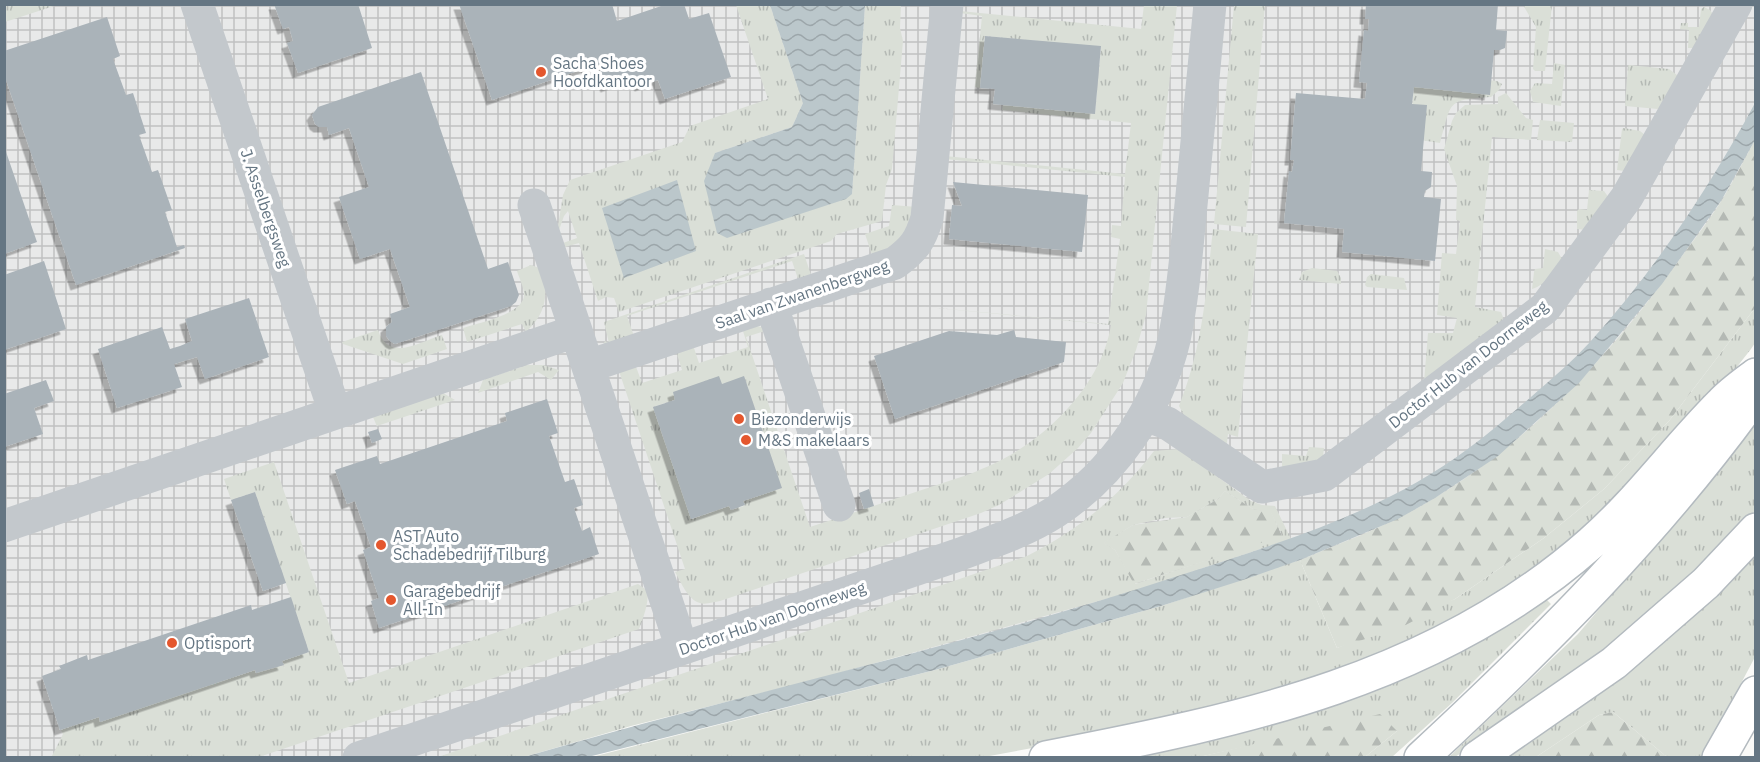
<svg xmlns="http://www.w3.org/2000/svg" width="1760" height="762" font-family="'IBM Plex Sans',sans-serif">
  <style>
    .industrial { fill: url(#industrial-grid) }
    .grass { fill: url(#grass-tufts); fill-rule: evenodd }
    .forest { fill: url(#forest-firs) }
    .water { fill: url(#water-waves) }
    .building { fill: #aab3b9; filter: url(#shadow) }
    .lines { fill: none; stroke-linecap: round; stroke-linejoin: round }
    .secondary-casing { stroke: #b3babf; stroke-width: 36 }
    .minor { stroke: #c3c8cc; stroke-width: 33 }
    .secondary { stroke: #fff; stroke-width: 33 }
    .poi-dot { fill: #e4572e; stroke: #fff; stroke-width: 2 }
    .labels { text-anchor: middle; stroke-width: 6; stroke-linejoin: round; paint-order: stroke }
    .poi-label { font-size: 16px; fill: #657683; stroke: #fff; text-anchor: start }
    .street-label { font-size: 16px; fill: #657683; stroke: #fff }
  </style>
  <defs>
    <pattern id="industrial-grid" width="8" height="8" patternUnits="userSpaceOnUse" patternTransform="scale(1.5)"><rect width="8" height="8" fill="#e8e9e9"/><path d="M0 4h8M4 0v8" fill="none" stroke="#c0c1c2"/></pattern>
    <pattern id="grass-tufts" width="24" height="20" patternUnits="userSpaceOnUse" patternTransform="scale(1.5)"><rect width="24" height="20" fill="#dadfd7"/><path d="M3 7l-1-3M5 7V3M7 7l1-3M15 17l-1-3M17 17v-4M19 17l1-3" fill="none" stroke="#b4b9b4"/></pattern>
    <pattern id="forest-firs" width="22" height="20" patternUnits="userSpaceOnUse" patternTransform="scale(1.5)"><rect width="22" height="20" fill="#dadfd7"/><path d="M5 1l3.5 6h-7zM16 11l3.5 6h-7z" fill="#b4b9b4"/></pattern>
    <pattern id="water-waves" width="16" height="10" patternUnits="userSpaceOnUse" patternTransform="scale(1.5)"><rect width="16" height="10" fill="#bbc7cb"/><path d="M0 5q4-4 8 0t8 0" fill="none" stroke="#9ca6aa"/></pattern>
    <filter id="shadow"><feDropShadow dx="-5.5" dy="5.5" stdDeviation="0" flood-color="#0004"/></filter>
  </defs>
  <rect width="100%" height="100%" fill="#fafaf8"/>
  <!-- industrial -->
  <path class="industrial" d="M4,5H1755V151L1701,253L1528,443L1384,533L1266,578L547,730L471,757H5Z"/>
  <!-- grass -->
  <path class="grass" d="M5,4H57V5L5,22Z
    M736,5H770L803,103L792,127L715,153L852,194L865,5H901L900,28L903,41L892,169L886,185L882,221L837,234L831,241L619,312L614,298L606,297L598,301L579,243L565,247L563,243L577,238L568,211L564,216L559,230L558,226L563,195L570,180L682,142L690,126L768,99Z
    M1144,5H1177L1146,315L1136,350L1123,383L1091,433L1078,448L1049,474L999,505L981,513L720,601C714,602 705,605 700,603C688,600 681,582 675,572L685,569L619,371L635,364L642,383L682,370L676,351L693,345L699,363L748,347L742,328C751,327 760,323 765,331L746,337L810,527L970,474C987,467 1004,460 1020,449C1062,422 1103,376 1111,325L916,306L1108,324L1120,239L1111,237L1112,225L1121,226L1125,177L945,159V156L1125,174L1131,123L1002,110L1003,105L1095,114L1101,47L985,36L980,88L975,87L982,16L960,13V11L1141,29ZM744,377L781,488L743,501L744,506L731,510L729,506L692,519L653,407Z
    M1234,5H1265L1246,227L1214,224Z
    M1523,5H1552L1545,71H1535L1533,69L1536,27Z
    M1704,7L1710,10L1715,17L1694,48H1688L1689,30L1680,29L1681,23H1688V27H1699L1701,9Z
    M1554,63L1565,65L1561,106L1533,102L1530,91L1535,83L1552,84Z
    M1628,65L1669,69L1677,75L1679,84L1658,109L1625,106Z
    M1488,80L1497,81L1502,84L1499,90L1491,97C1446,100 1452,101 1440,143L1420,140L1412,108L1414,83Z
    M1506,93L1526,118L1533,120L1531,140L1492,137L1475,307L1501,312L1503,317L1502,322L1424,382L1428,333H1453L1457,318L1437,315L1442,253L1456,254L1460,221L1456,220L1457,186L1444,149L1452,121L1456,113L1465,105L1498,104V97Z
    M1540,120L1574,123L1572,142L1537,140Z
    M1624,128L1640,131L1645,135L1624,171L1617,170L1622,129Z
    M1589,190L1604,191L1609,198L1587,230L1577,229V211L1579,209L1587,210Z
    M892,205L917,207L904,239L873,258L865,234L889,226Z
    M1213,229L1258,234L1238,437L1228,434L1226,450L1187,421L1179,406C1203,346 1206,292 1213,229Z
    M1545,249L1558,252L1562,259C1554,270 1545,286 1532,289L1534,272L1535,269L1543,268Z
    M804,254L811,275L798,279L792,261L627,316L636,342L603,345L605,341L609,343L604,322Z
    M531,265L542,269C548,297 547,312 526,332L522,324L467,342L463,328C478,323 524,314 524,295C524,287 519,278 517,271Z
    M1312,268L1337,271L1341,278V284L1299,280L1302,272Z
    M1371,274L1404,278L1407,290L1367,287L1365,285L1367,277Z
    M1755,308V343L1751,349L1685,433L1613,508L1532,575L1440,631L1346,671L1146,727L984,757L588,758L935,670L1161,606L1300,560L1337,648L1455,599L1544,538L1604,489L1669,421Z
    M378,330C389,363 419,342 442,335L447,349L403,364L343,344L342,342Z
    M527,365H543L559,370L551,380L538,372L478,393L483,380Z
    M443,393L455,400L377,426L378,429L373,417Z
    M1755,422V510L1751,516L1666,605L1514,719L1455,757L1448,758L1578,634L1693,499Z
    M1309,447L1324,448L1323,456L1317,461L1282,468V454L1306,456Z
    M1179,449L1251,501L1262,505L1275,506L1291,539L1131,592L818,679L631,726L524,757L435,758L1027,556C1078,530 1119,497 1154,451ZM1225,491L1253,509L1271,513L1282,535L1135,584L1115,550L1104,543L1133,525L1165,518L1187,517L1218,499Z
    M274,462L349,683L638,584L648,591C648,605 644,616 639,629L259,757L51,758L63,734L61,730L99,717L100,721L255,670L256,675L257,672L283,665L285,669L282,661L309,652L255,492L231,500L224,479Z
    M1755,545V657L1702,757H1667L1613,712L1599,715L1536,757L1498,758Z
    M1546,599L1551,604L1452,703L1392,757H1365L1397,731L1275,740L1199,757L1118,758Z"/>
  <!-- forest -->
  <path class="forest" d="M1755,140V308L1669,421L1604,489L1544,538L1455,599L1400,628L1337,648L1300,560C1341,543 1382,528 1421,506C1525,447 1607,359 1677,263C1692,242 1708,222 1722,200C1734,180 1744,160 1755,140Z
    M1225,491L1253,509L1271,512L1282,536L1134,584L1115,550L1103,543L1133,525L1187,517L1218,499Z
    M1613,712L1667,757H1536L1599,715Z
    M1380,714L1397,731L1365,757H1199Z"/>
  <!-- water -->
  <path class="water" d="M770,5H865L852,194L846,199L727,238L717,233L704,181L715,153L792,127L803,103Z
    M1755,103V140L1721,201L1662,284L1579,383L1498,456L1435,498L1398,519L1300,560L1246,579L1161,606L935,670L588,757H524C743,693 967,646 1184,574C1284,541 1384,512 1469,448C1491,432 1511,414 1531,397C1551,379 1572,362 1590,342C1655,270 1709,188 1755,103Z
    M677,180L696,251L624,278L602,208Z"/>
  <!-- building -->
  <path class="building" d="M274,4H358L372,48L298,73L287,43L293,41L289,27L283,29Z
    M459,4H612L617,21L667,4H684L689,19L709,13L731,77L665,99L658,80L640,86L636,76L606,87L598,64L492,100Z
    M1366,4H1498L1496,30L1507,31L1505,48L1500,50H1494L1490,95L1414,87L1412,104L1427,105L1421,171L1432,172L1431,187L1425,191L1424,197L1441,199L1435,261L1342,252L1344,229L1284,223L1289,171L1292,172L1294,160H1290L1296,93L1365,99L1367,83L1359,82L1364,30L1368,31L1369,19H1365Z
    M107,17L120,56L113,59L126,95L133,93L146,133L139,135L152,172L158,170L172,210L165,212L177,247L184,245L185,248L76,285L4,74V51Z
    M985,36L1101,46L1095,114L993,104L995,89L980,88Z
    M421,72L488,269L508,262L519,295L516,302L511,306L395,344L391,342L386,336V327L392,322L390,314L410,307L390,249L360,259L339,197L369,187L349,128L329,135L327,127H319L315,124L312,115L318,107Z
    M4,146L37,242L4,254Z
    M953,182L1088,195L1082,252L949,239L952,205L962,206Z
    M44,261L66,329L4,350V275Z
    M249,298L269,357L205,379L197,357L174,364L182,387L117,408L98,349L162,327L170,349L180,346L192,341L185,319Z
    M1014,330L1016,337L1066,342L1064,362L895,419L874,356L949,331L997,335Z
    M719,376L722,384L744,376L782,488L743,501L745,505L731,510L729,506L691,519L653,407L675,400L673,392Z
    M46,380L54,401L34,408L43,434L4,447V394Z
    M547,399L558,433L549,436L565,482L574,479L583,505L574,508L582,531L590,527L599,554L379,628L371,601L379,598L363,550L371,547L355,501L347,504L335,470L377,456L380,464L507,421L505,413Z
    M378,429L382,439L372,443L368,432Z
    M869,489L874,506L864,509L859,493Z
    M255,492L286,583L263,591L231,500Z
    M291,597L309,652L282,661L284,665L256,673L255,670L100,722L99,717L60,730L42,676L61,669L59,666L87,655L88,660L251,605L252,610Z"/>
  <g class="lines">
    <defs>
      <path id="secondary" d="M1046,758C1243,720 1436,680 1591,543C1639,501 1676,449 1721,404C1731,393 1744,384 1756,375
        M1421,758C1542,646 1660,528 1756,394
        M1477,758L1614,663L1706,583L1756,530
        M1719,758L1756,693"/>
    </defs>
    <!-- secondary casing -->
    <use href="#secondary" class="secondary-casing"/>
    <!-- minor -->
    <path class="minor" d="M197,4L335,412
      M534,205L682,648
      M771,304L839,505
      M589,366L895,263C914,249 920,241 927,218L947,4
      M1145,415L1167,423L1262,487L1324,475L1545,308L1627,197L1736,4
      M4,526L576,331
      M359,758L955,556C989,543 1024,532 1055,512C1114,473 1158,409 1174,340C1184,292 1187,243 1192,195C1198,132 1204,68 1210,4"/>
    <!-- secondary -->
    <use href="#secondary" class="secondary"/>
  </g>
  <!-- markers -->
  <g class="poi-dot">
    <circle cx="541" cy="72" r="6"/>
    <circle cx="739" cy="419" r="6"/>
    <circle cx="746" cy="440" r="6"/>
    <circle cx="381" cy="545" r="6"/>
    <circle cx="391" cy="600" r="6"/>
    <circle cx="172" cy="643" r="6"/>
  </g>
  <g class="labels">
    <!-- poi labels -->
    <g class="poi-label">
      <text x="553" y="69">Sacha Shoes<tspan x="553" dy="18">Hoofdkantoor</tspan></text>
      <text x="751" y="425">Biezonderwijs</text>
      <text x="758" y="446">M&amp;S makelaars</text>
      <text x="393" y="542">AST Auto<tspan x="393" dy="18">Schadebedrijf Tilburg</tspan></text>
      <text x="403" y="597">Garagebedrijf<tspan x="403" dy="18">All-In</tspan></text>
      <text x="184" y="649">Optisport</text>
    </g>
    <!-- street labels -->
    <g class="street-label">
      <text transform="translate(266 208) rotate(71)" y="6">J. Asselbergsweg</text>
      <text transform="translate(802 294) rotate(-19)" y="6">Saal van Zwanenbergweg</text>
      <text transform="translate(1468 364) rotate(-38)" y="6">Doctor Hub van Doorneweg</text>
      <text transform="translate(772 618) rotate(-19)" y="6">Doctor Hub van Doorneweg</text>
    </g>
  </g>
  <!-- border -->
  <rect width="1760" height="762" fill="none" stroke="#657683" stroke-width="12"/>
</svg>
